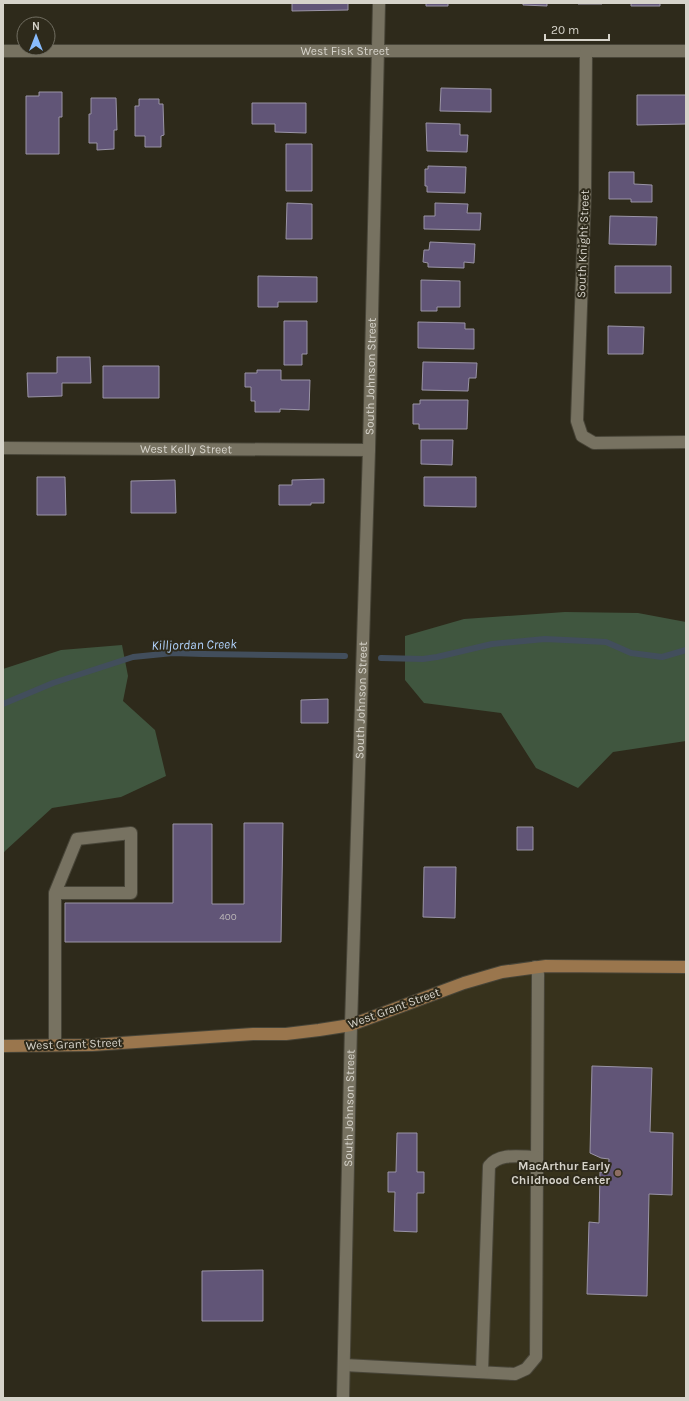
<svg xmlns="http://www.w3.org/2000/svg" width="689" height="1401" font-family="Karla,sans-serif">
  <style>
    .built { fill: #37321c }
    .green { fill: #40563f }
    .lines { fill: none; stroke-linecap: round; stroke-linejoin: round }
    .stream { stroke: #424e5c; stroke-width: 6 }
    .building { fill: #615577; stroke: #9a94a6 }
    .minor-casing { stroke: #484538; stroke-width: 14 }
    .major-casing { stroke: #484538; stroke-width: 14 }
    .minor { stroke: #777261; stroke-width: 12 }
    .major { stroke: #9a764d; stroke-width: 12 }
    .education-dot { fill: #8d6e63; stroke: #2e2a1b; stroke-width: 1.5 }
    .labels { text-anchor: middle; stroke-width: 4; stroke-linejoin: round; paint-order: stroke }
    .number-label { font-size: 10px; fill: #b9b4b5 }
    .street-label { font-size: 12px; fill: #d6d3ca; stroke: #2e2a1b }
    .poi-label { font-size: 12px; font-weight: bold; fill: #d6d3ca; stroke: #2e2a1b; text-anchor: end }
    .water-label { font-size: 13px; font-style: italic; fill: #b1d3fd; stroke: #2e2a1b }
  </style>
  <rect width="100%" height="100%" fill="#2e2a1b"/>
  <!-- built -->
  <path class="built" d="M686,967V1398H343L351,1025L502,972Z"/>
  <!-- green -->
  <path class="green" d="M565,612L638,613L686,622V741L613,752L578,788L536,768L501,713L424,703L405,680V636L464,619Z
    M122,645L128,676L123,701L155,730L166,776L121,797L52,808L5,851L3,854V669L61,650Z"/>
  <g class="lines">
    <!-- stream -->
    <path class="stream" d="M381,658L423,659L437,657L492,644L545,639L606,642L631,653L662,657L686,650
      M3,704L53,683L133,657L173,653L203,654L345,656"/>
  </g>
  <!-- building -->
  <path class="building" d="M292,3H348V10L292,11Z
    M426,3H448V6H426Z
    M523,3H547V6L523,5Z
    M578,3H602V4H578Z
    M631,3H660V6H631Z
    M441,88L491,89V112L440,111Z
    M39,92H62V117H59V154H26V96H39Z
    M637,95H686V124L637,125Z
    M91,98H116L117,130H114V149L97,150V143H89V114H91Z
    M139,99H159V104H163L164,135L161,136V147H145V136H135V106H139Z
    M252,103H306V133L275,132V124H252Z
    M426,123L460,124V135H468L467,152L427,151Z
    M286,144H312V191H286Z
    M428,166L466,167L465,193L427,192V186H425V169H428Z
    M609,172H634V184L652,185V202H631V199H609Z
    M287,203L312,204V239H286Z
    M435,203L468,204L467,213H481L480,230L424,229V216H435Z
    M610,216L657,217L656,245L609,244Z
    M430,242L475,244L474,263L464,262V268L428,267V263L423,262L424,250H429Z
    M615,266H671V293H615Z
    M258,276L317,277V302H278V307H258Z
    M421,280L460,281V307H437V311H421Z
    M284,321H307V354H302V365H284Z
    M418,322L465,323V329H474V349L418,348Z
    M608,326L644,327L643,354H608Z
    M57,357H90L91,383H62V396L28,397L27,373H57Z
    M423,362L477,363L476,378H469L468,391L422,390Z
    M103,366H159V398H103Z
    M257,370H281V380H310L309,410L280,409V412H255V401H251V387H245V373H257Z
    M420,400H468L467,429H419V424H413V404H420Z
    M421,440H453L452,465L421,464Z
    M37,477H65L66,515H37Z
    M424,477H476V507L424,506Z
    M324,479V503H311V505H279V485H292V480Z
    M175,480L176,513H131V481Z
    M328,699V723H301V700Z
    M244,823H283L281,942H65V903H173V824H212V904H244Z
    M517,827H533V850H517Z
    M424,867H456L455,918L423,917Z
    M592,1066L652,1068L650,1132L673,1133L672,1195L649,1194L647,1296L587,1294L589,1222L599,1223L600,1172L608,1173L609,1159L601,1158L590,1153Z
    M397,1133H417V1172H424V1193H417V1232L394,1231L395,1192H388V1172H396Z
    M263,1270V1321H202V1271Z"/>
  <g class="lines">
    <defs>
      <g id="minor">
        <path id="s1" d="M3,51H686"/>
        <path d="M586,52L585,192L577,421L582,436L594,443L686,442"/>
        <path id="s2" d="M3,448L369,450"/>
        <path d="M55,1045V893L77,839L131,833V893H55"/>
        <path d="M344,1365L515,1374L526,1369L536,1357L538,974L535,967"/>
        <path d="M482,1372L489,1166C500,1152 521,1157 537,1157"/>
        <path id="s3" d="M343,1398L351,1025L369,450L379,3"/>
      </g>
      <path id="major" d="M3,1046L92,1045L253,1034H286L319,1030L351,1025L464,983L502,972L546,966L686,967"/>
    </defs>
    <!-- minor casing -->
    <use href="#minor" class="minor-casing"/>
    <!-- major casing -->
    <use href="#major" class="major-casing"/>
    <!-- minor -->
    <use href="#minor" class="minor"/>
    <!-- major -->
    <use href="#major" class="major"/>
  </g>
  <!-- markers -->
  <circle class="education-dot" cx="618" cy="1173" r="4"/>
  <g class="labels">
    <!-- number labels -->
    <g class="number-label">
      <text x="228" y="920">400</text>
    </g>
    <!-- street labels -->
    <g class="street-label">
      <text dy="4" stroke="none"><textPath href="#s1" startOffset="342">West Fisk Street</textPath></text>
      <text transform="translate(583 244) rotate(-88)" y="4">South Knight Street</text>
      <text dy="4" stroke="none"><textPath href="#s3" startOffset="1022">South Johnson Street</textPath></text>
      <text dy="4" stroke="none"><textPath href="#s2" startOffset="183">West Kelly Street</textPath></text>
      <text dy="4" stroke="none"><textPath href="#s3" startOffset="698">South Johnson Street</textPath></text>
      <text transform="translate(394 1008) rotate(-20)" y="4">West Grant Street</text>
      <text transform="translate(74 1044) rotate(-2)" y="4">West Grant Street</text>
      <text dy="4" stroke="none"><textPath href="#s3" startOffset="290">South Johnson Street</textPath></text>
    </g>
    <!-- poi labels -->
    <g class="poi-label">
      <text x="610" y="1170">MacArthur Early<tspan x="610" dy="14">Childhood Center</tspan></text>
    </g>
    <!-- water labels -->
    <g class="water-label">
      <text transform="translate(194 644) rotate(-1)" y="5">Killjordan Creek</text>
    </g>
  </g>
  <!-- border -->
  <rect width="689" height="1401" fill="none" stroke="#d6d3ca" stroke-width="8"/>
  <!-- north arrow -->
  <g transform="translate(36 36)"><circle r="19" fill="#2e2a1b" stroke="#716e61"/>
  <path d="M0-3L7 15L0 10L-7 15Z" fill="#88bbfc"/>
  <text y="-6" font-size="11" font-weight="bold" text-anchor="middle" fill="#d6d3ca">N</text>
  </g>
  <!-- scale -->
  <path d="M545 34v6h64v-6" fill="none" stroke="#d6d3ca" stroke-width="2"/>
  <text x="551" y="34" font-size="12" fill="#d6d3ca" stroke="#2e2a1b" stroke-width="3" paint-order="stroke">20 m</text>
</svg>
